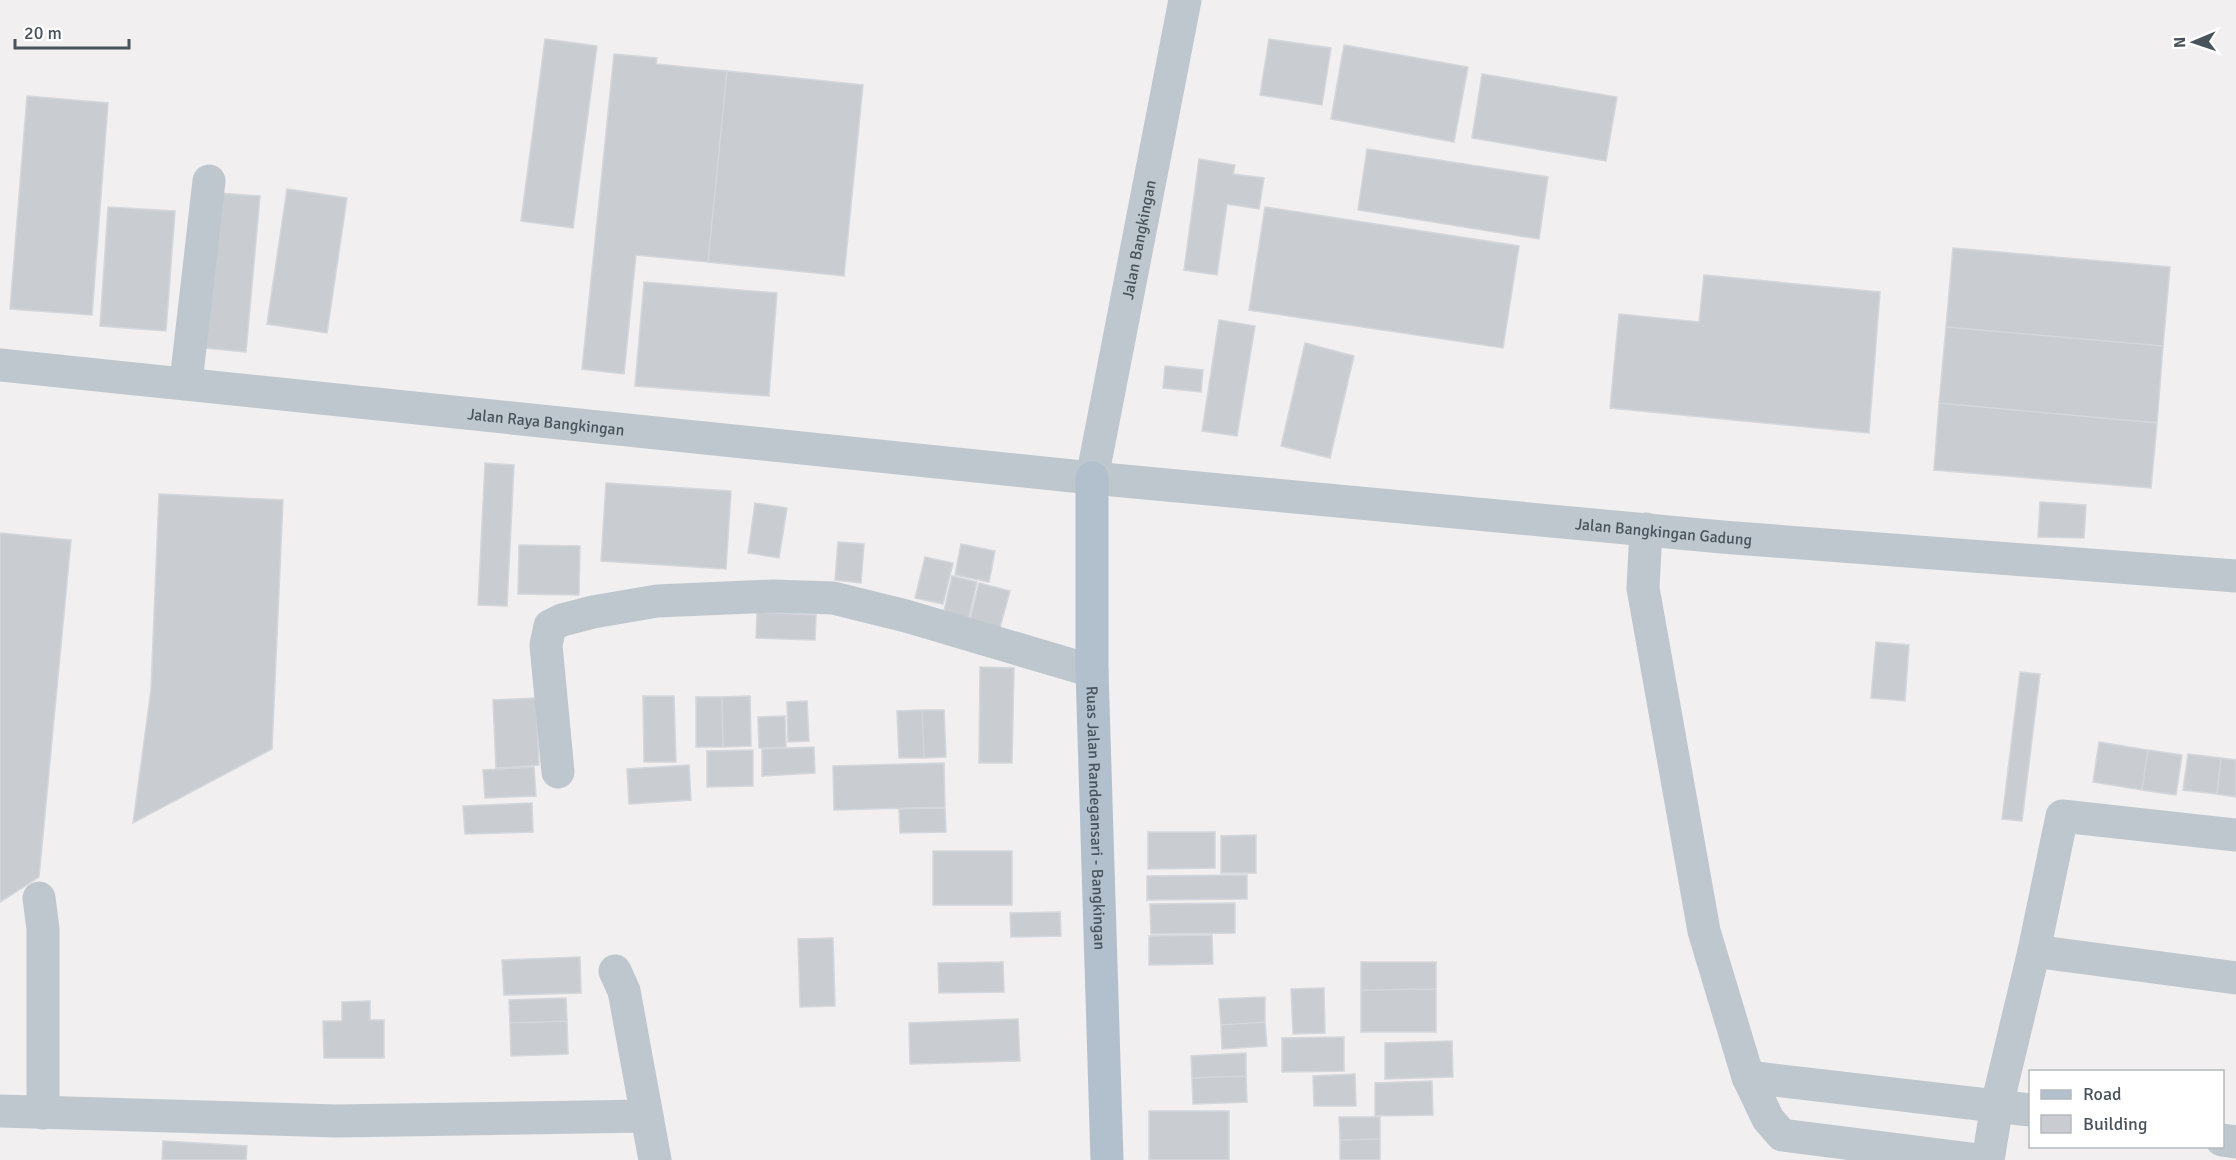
<svg xmlns="http://www.w3.org/2000/svg" width="2236" height="1160" font-family="Signika,sans-serif">
  <style>
    .building { fill: #c9ccd1; stroke: #d3d6da; stroke-width: 1.5 }
    .lines { fill: none; stroke-linecap: round; stroke-linejoin: round }
    .minor { stroke: #bec7cd; stroke-width: 33 }
    .major { stroke: #b1c0cc; stroke-width: 33 }
    .labels { text-anchor: middle; stroke-width: 6; stroke-linejoin: round; paint-order: stroke }
    .street-label { font-size: 16px; fill: #48535b; stroke: #fff }
  </style>
  <rect width="100%" height="100%" fill="#f1efef"/>
  <!-- building -->
  <path class="building" d="M545,39L597,46L573,228L521,221Z
    M1269,39L1331,48L1322,105L1260,95Z
    M1344,45L1468,67L1454,142L1331,119Z
    M614,54L657,58L656,64L727,71L708,262L636,255L624,374L582,369Z
    M727,71L863,85L844,276L708,262Z
    M1482,74L1617,97L1606,161L1472,138Z
    M27,96L108,103L92,315L10,309Z
    M1367,149L1548,177L1539,239L1358,210Z
    M1199,159L1235,165L1233,174L1264,178L1259,209L1227,204L1217,275L1184,270Z
    M287,189L347,198L327,333L267,324Z
    M218,193L260,196L246,352L204,348Z
    M108,207L175,211L166,331L100,326Z
    M1265,207L1519,246L1503,348L1249,310Z
    M1953,248L2170,267L2163,346L1946,327Z
    M1704,275L1880,292L1869,433L1610,408L1619,314L1699,322Z
    M644,282L777,293L769,396L635,386Z
    M1219,320L1255,326L1237,436L1202,431Z
    M1946,327L2163,346L2157,423L1939,403Z
    M1305,343L1354,356L1330,458L1281,446Z
    M1165,366L1203,370L1201,392L1163,388Z
    M1939,403L2157,423L2151,488L1934,470Z
    M485,463L514,465L507,606L478,605Z
    M606,483L731,491L726,569L601,561Z
    M159,494L283,500L272,749L133,823L151,690Z
    M2040,502L2086,505L2084,538L2038,537Z
    M755,503L787,508L779,558L748,553Z
    M0,533L71,540L39,877L0,902Z
    M838,542L864,544L861,583L835,580Z
    M961,544L995,551L989,582L955,575Z
    M519,545L580,546L579,595L518,594Z
    M925,557L953,563L943,604L915,598Z
    M952,576L977,582L968,621L943,615Z
    M979,583L1010,591L999,631L969,624Z
    M757,612L816,615L815,640L756,638Z
    M1876,642L1909,645L1905,701L1871,698Z
    M980,667L1014,668L1012,763H979Z
    M2020,672L2040,674L2022,821L2002,819Z
    M643,696H674L676,762H644Z
    M750,696L751,746L723,747L722,697Z
    M696,697H722L723,747H696Z
    M536,698L539,765L496,768L493,700Z
    M807,701L809,741L788,742L787,702Z
    M922,710L924,758H899L897,711Z
    M922,710H944L946,757L924,758Z
    M785,716L786,747L759,748L758,717Z
    M2099,742L2148,750L2142,790L2093,782Z
    M814,747L815,773L762,776V749Z
    M753,750V786L707,787V751Z
    M2148,750L2182,755L2176,795L2142,790Z
    M2188,754L2221,758L2217,794L2183,790Z
    M2221,758L2236,760V797L2217,794Z
    M944,763L945,807L834,810L833,766Z
    M689,765L691,800L629,804L627,769Z
    M534,767L536,796L485,798L483,770Z
    M532,803L533,832L465,834L463,806Z
    M945,808L946,832L900,833L899,809Z
    M1148,832H1215V868L1148,869Z
    M1256,835V873H1221V836Z
    M933,851H1012V905H933Z
    M1247,875V899L1147,900V876Z
    M1235,903V933L1151,934L1150,904Z
    M1060,912L1061,936L1011,937L1010,913Z
    M1212,935L1213,964L1149,965V936Z
    M833,938L835,1006L800,1007L798,939Z
    M580,957L581,993L504,995L502,960Z
    M1003,962L1004,992L939,993L938,963Z
    M1361,962H1436V989L1361,990Z
    M1324,988L1325,1033L1293,1034L1291,989Z
    M1436,989V1032H1361V990Z
    M1265,997V1022L1221,1025L1219,999Z
    M566,998L567,1021L510,1023L509,1000Z
    M370,1001V1020H384V1058H324L323,1021H342V1002Z
    M1018,1019L1020,1061L910,1064L909,1023Z
    M567,1021L568,1054L511,1056L510,1023Z
    M1265,1022L1267,1046L1222,1049L1221,1025Z
    M1344,1037V1071L1282,1072V1038Z
    M1452,1041L1453,1077L1385,1079V1043Z
    M1246,1053V1076L1192,1078L1191,1056Z
    M1355,1074L1356,1106H1314L1313,1076Z
    M1246,1076L1247,1102L1193,1104L1192,1078Z
    M1432,1081L1433,1115L1375,1116V1083Z
    M1149,1111H1229V1160H1149Z
    M1339,1117H1380V1139L1340,1140Z
    M1380,1139V1160H1340V1140Z
    M163,1141L247,1146L246,1160H162Z"/>
  <g class="lines">
    <!-- minor -->
    <g class="minor">
      <path id="s1" d="M0,365L1092,478L1722,537L2236,576"/>
      <path d="M186,382L209,181"/>
      <path id="s2" d="M1092,478L1185,0"/>
      <path d="M1646,529L1643,588L1704,931L1748,1077L1768,1119L1782,1135L1979,1160"/>
      <path d="M558,772L546,645L550,626L562,620L593,612L657,601L773,596L833,598L906,616L1092,671"/>
      <path d="M39,898L43,929V1113"/>
      <path d="M2034,951L2236,978"/>
      <path d="M615,971L624,991L655,1160"/>
      <path d="M1748,1077L2030,1110"/>
      <path d="M0,1111L337,1121L647,1116"/>
      <path d="M2222,1140L2236,1142"/>
      <path d="M1988,1160L1997,1105L2034,951L2062,816L2236,835"/>
    </g>
    <!-- major -->
    <path class="major" id="s3" d="M1092,478V671L1107,1160"/>
  </g>
  <g class="labels">
    <!-- street labels -->
    <g class="street-label">
      <text dy="6" stroke="none"><textPath href="#s2" startOffset="243">Jalan Bangkingan</textPath></text>
      <text dy="6" stroke="none"><textPath href="#s1" startOffset="549">Jalan Raya Bangkingan</textPath></text>
      <text dy="6" stroke="none"><textPath href="#s1" startOffset="1672">Jalan Bangkingan Gadung</textPath></text>
      <text dy="6" stroke="none"><textPath href="#s3" startOffset="340">Ruas Jalan Randegansari - Bangkingan</textPath></text>
    </g>
  </g>
  <!-- legend -->
  <rect x="2029" y="1070" width="195" height="78" fill="#ffffff" stroke="#b6babd" stroke-width="1.5"/>
  <rect x="2041" y="1090" width="30" height="9" fill="#b1c0cc" stroke="#b6babd" stroke-width="1.5"/>
  <text x="2083" y="1100" font-size="18" fill="#48535b">Road</text>
  <rect x="2041" y="1115" width="30" height="18" fill="#c9ccd1" stroke="#b6babd" stroke-width="1.5"/>
  <text x="2083" y="1130" font-size="18" fill="#48535b">Building</text>
  <!-- north arrow -->
  <g transform="translate(2194 42) rotate(268)" stroke="#ffffff" stroke-width="4.5" paint-order="stroke">
  <path d="M0-4.5L10 22L0 15L-10 22Z" fill="#48535b"/>
  <text y="-9" font-size="16" font-weight="bold" text-anchor="middle" fill="#48535b">N</text>
  </g>
  <!-- scale -->
  <path d="M15 39v9h114v-9" fill="none" stroke="#48535b" stroke-width="3"/>
  <text x="24" y="39" font-size="18" fill="#48535b" stroke="#ffffff" stroke-width="4.5" paint-order="stroke">20 m</text>
</svg>
